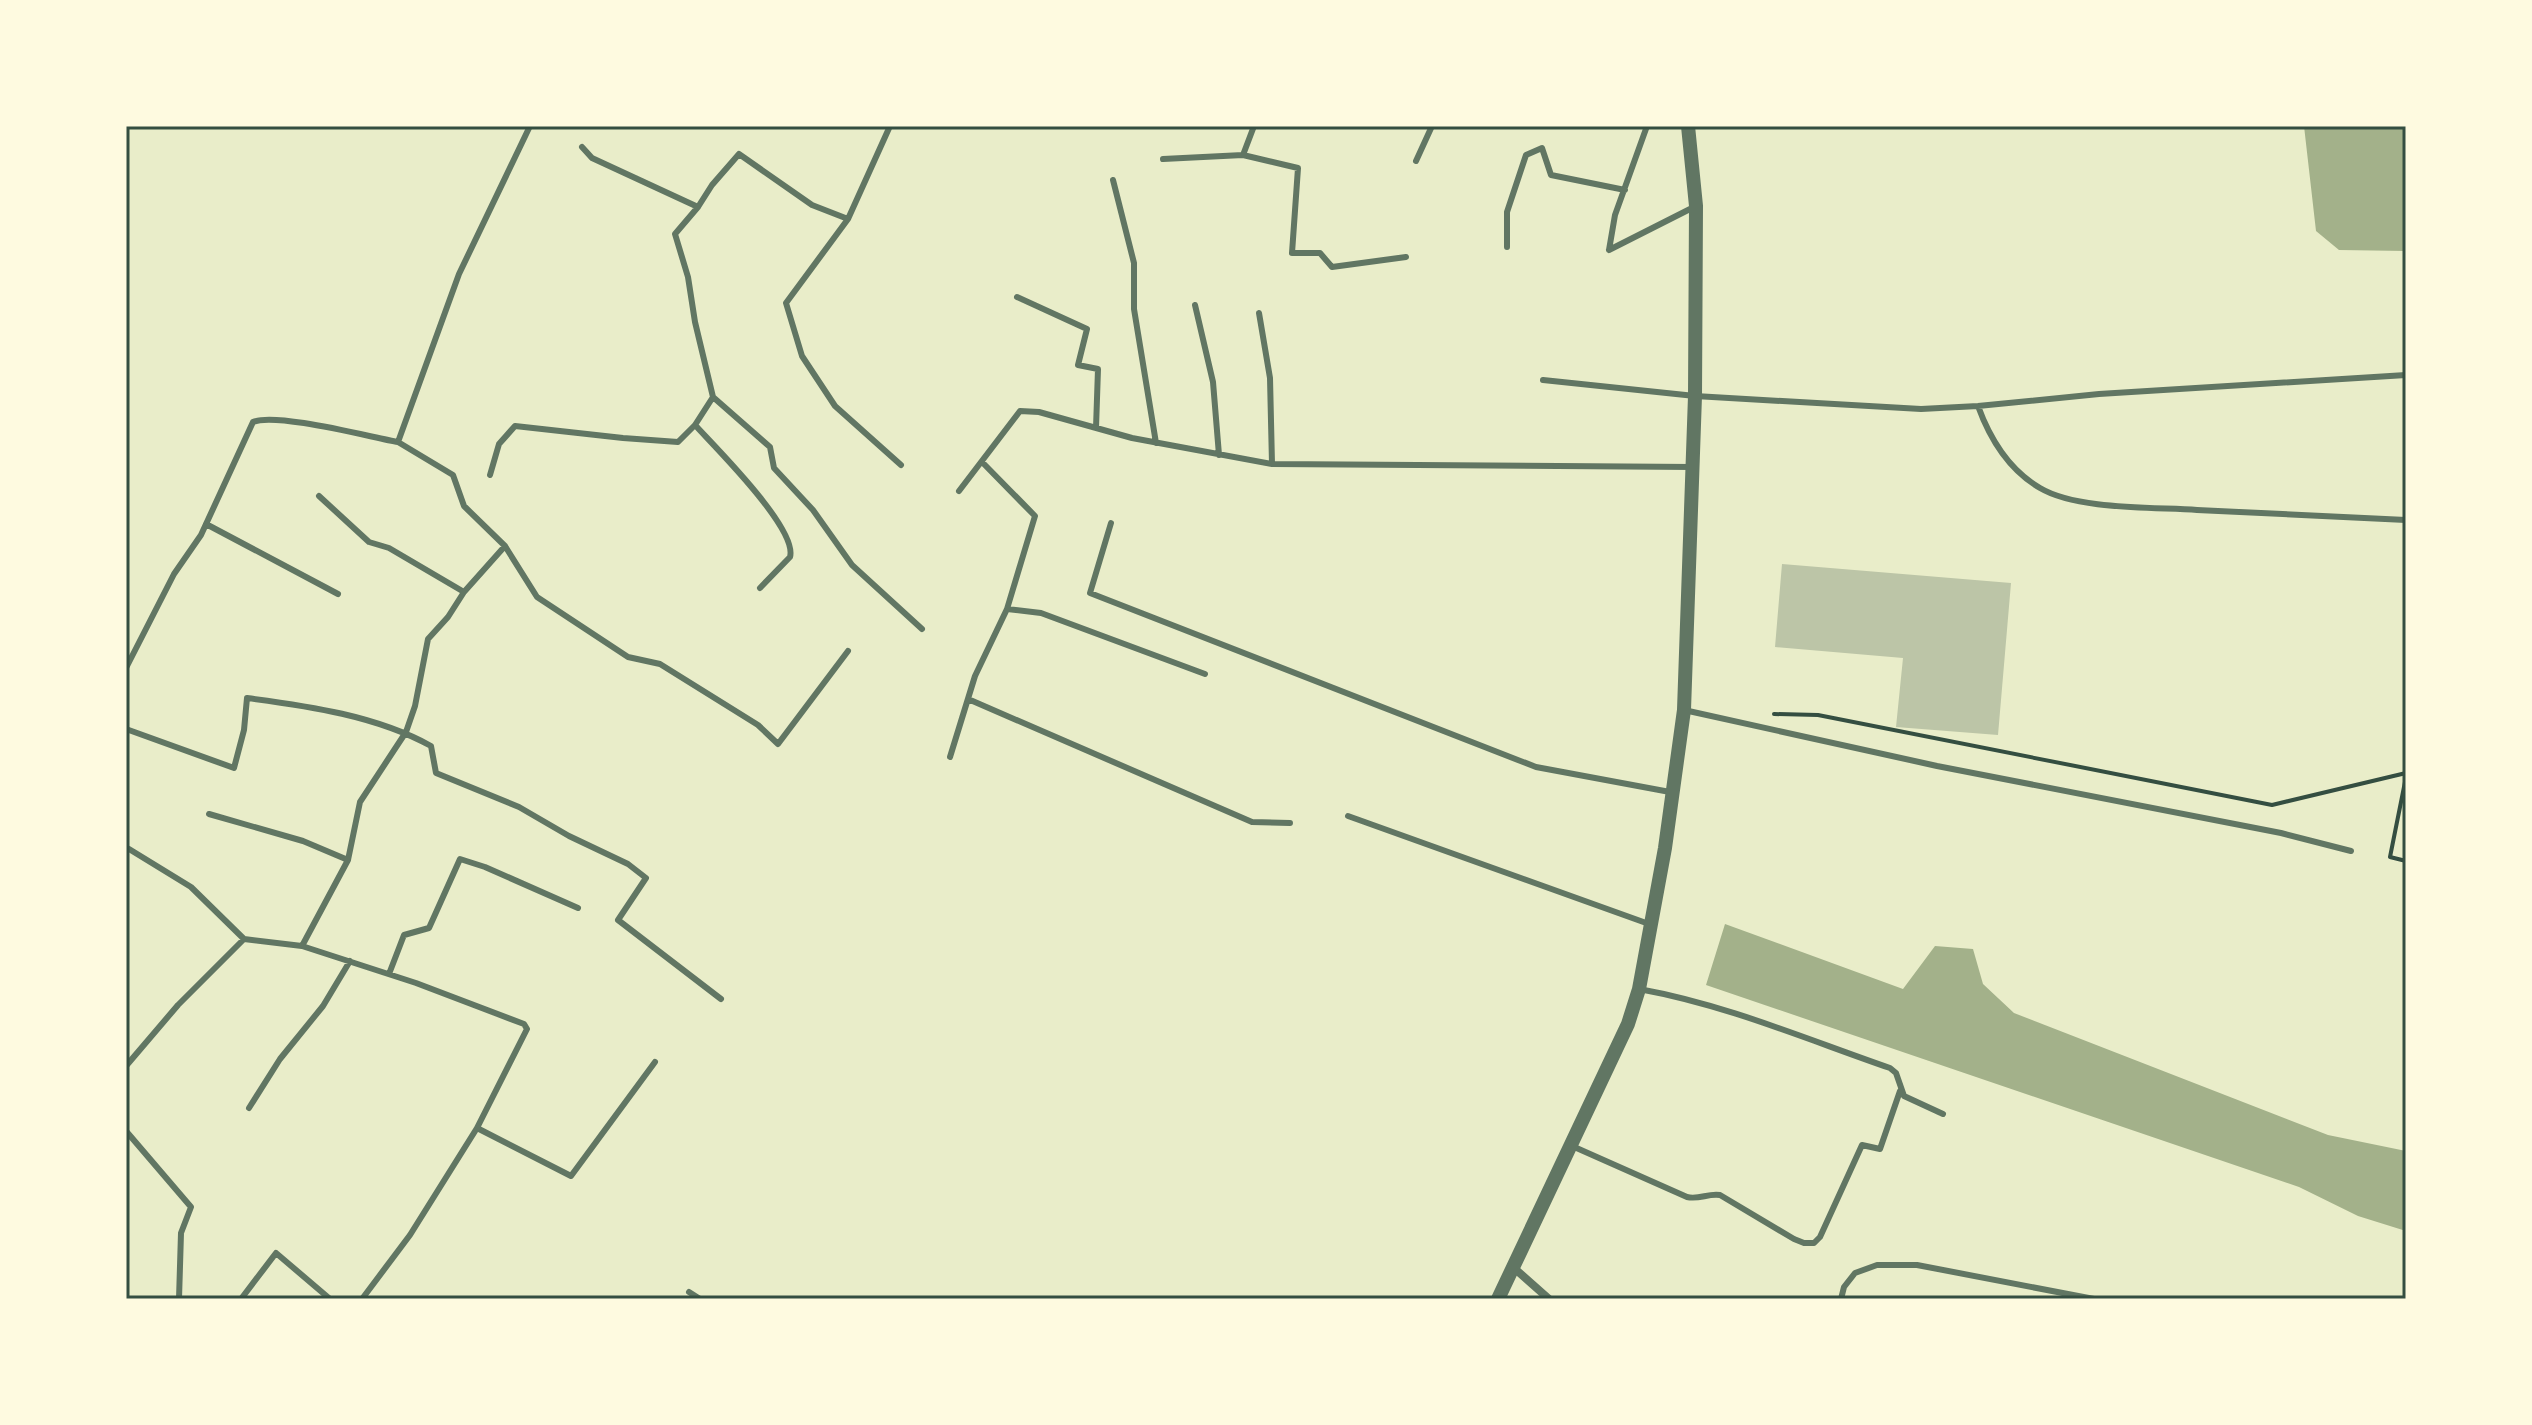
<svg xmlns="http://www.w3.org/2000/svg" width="2532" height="1425" font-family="Quicksand,sans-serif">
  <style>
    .water { fill: #a3b18a }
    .building { fill: #bcc5a7 }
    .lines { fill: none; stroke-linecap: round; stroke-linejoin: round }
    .path { stroke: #344e41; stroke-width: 4 }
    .service { stroke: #617663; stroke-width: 6 }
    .minor { stroke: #617663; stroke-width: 8 }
    .tertiary { stroke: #617663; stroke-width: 14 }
    .neatline { fill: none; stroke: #344e41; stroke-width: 3 }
  </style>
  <rect width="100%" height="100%" fill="#e9edc9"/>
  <!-- water -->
  <path class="water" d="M2304,126H2406V251L2339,250L2316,231Z
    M1725,924L1903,989L1935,946L1973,949L1983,984L2014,1013L2328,1135L2406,1151V1231L2358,1216L2299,1187L1706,985Z"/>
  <!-- building -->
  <path class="building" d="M1782,564L2011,583L1998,735L1896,727L1903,658L1775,647Z"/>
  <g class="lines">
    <!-- path -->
    <path class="path" d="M1774,714L1818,715L2272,805L2406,773
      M2406,777L2390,857L2406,861"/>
    <!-- service -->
    <path class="service" d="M530,126L459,274L398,442L453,475L464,506L505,546L537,597L628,657L660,664L758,725L778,744L848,651
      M890,126L848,219L786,303L802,356L835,406L901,465
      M1254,126L1243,155L1298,168L1292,253H1320L1332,267L1406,257
      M582,147L592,158L698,207L712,185L739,154L812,205L848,219
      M1163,159L1243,155
      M1416,161L1432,126
      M1113,180L1134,263V309L1156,443
      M698,207L675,234L688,277L695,322L713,397L770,447L774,468L813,510L852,565L922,629
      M1507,247V212L1526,155L1542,148L1551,175L1625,190
      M1609,250L1615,215L1647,126
      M1609,250L1696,206
      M1017,297L1087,329L1078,365L1098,369L1096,428
      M1195,305L1213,382L1219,455
      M1259,313L1270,378L1272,464
      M1543,380L1695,396L1921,409L1978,406L2099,394L2406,375
      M1978,406C1990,439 2009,470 2040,488C2077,510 2154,507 2197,510C2267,513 2336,517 2406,520
      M695,425C715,447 798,529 790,557L760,588
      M490,475L499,444L515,426L623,438L678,442L695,425L713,397
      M959,491L1020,411L1039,412L1132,438L1272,464L1693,467
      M319,496L369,542L389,548L464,592L505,546
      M1111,523L1090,593L1536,767L1670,792
      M206,524L338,594
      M1007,609L1041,613L1205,674
      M126,668L174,574L201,535L253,422C275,412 370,437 398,442
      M968,699L1252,822L1290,823
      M1684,710L1937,766L2281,833L2351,851
      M126,729L234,768L244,730L247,698C309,706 377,716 431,746L436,773L519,807L569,836L628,864L646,878L618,920L721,999
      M950,757L975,676L1007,609L1035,516L982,462
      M209,814L303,841L348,860
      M1348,816L1649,924
      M129,849L191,887L244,939
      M302,946L416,983L524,1024L527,1029L477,1128L410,1235L362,1299
      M389,974L404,935L429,928L460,859L485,867L578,908
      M1639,989C1727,1005 1806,1039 1890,1068L1896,1073L1904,1096L1943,1114
      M126,1066L178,1005L244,939L302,946L348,860L360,802L406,732L415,706L428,639L448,617L464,592
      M249,1108L280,1059L323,1006L350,961
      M477,1128L571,1176L655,1062
      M126,1131L191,1207L181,1233L179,1299
      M1572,1146L1687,1197C1699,1200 1708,1193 1720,1195L1794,1239L1804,1243H1814L1820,1237L1862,1145L1880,1149L1900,1091
      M689,1292L700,1299
      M241,1299L276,1253L330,1299
      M1841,1299L1844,1287L1855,1273L1877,1265H1917L2094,1299"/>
    <!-- minor -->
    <path class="minor" d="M1514,1268L1549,1299"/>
    <!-- tertiary -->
    <path class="tertiary" d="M1498,1299L1628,1024L1639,989L1665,848L1684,710L1695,396L1696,206L1688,126"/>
  </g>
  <!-- border -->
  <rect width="2532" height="1425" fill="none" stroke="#fefae0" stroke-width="256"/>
  <rect x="128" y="128" width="2276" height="1169" class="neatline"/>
</svg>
